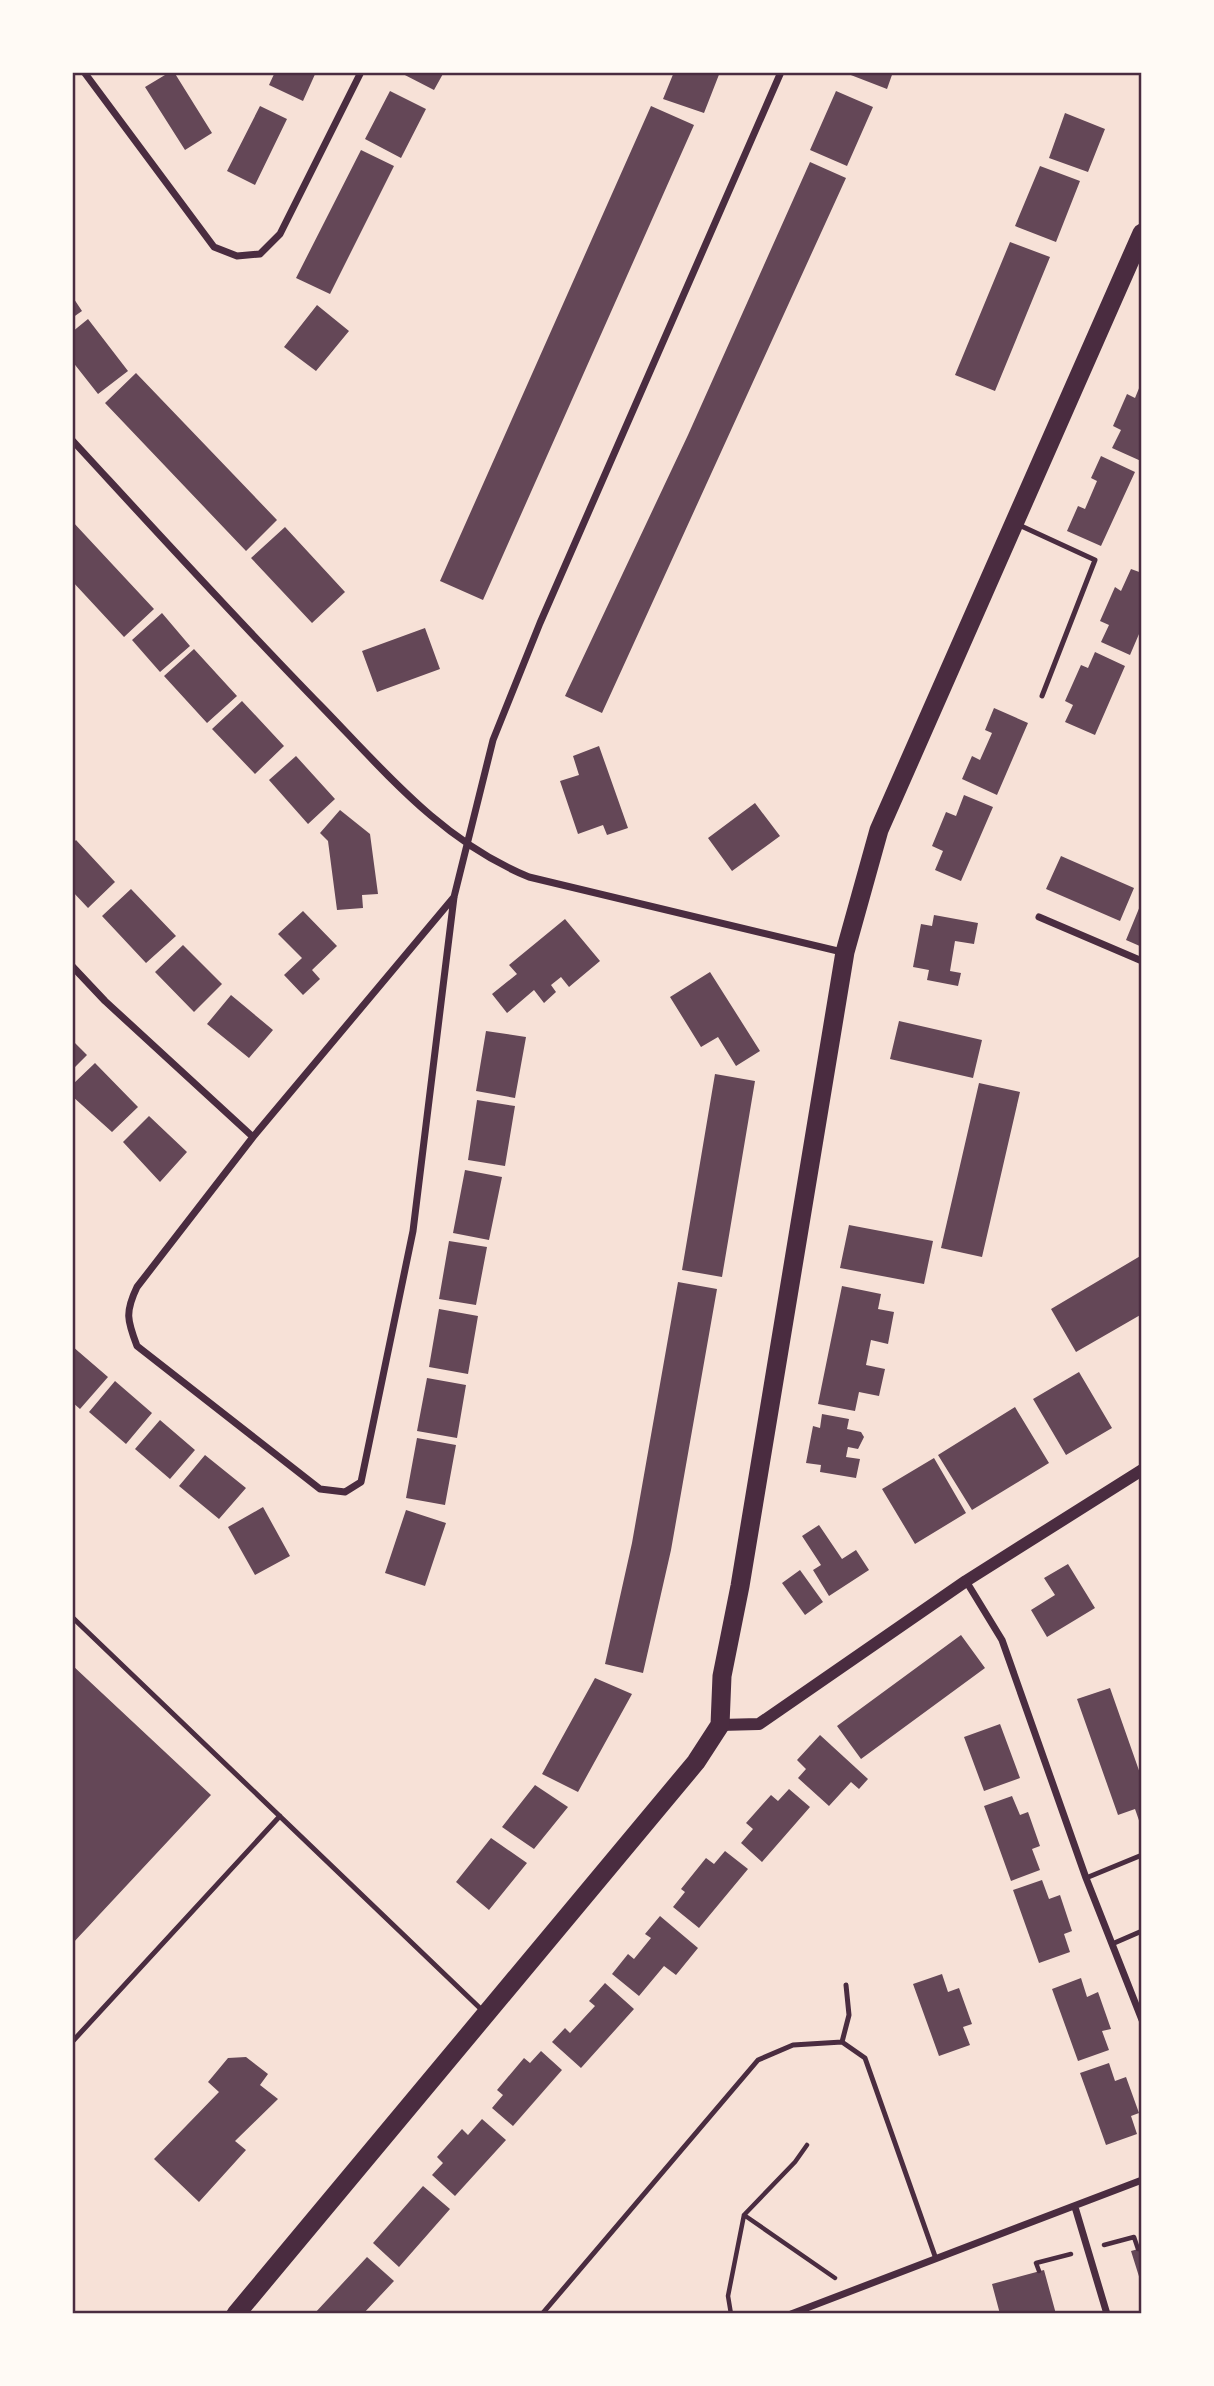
<svg xmlns="http://www.w3.org/2000/svg" width="1214" height="2386" font-family="Roboto,sans-serif">
  <style>
    .building { fill: #644757 }
    .lines { fill: none; stroke-linecap: round; stroke-linejoin: round }
    .path { stroke: #4a2c40; stroke-width: 4.5 }
    .service { stroke: #4a2c40; stroke-width: 5 }
    .minor { stroke: #4a2c40; stroke-width: 7 }
    .tertiary { stroke: #4a2c40; stroke-width: 12 }
    .trunk { stroke: #4a2c40; stroke-width: 19 }
    .neatline { fill: none; stroke: #4a2c40; stroke-width: 2.5 }
  </style>
  <rect width="100%" height="100%" fill="#f7e1d7"/>
  <!-- building -->
  <path class="building" d="M170,72H174L212,133L185,150L145,87Z
    M275,72H316L303,101L269,85Z
    M399,72H444L434,90Z
    M674,72H720L704,113L663,99Z
    M843,72H893L887,89Z
    M390,91L426,109L401,158L365,139Z
    M836,91L873,107L847,166L810,150Z
    M260,106L287,119L255,185L227,171Z
    M651,106L694,125L483,600L440,581Z
    M1065,113L1105,129L1088,172L1049,158Z
    M361,150L394,166L330,294L296,278Z
    M810,162L846,178L602,713L565,696L688,435Z
    M1040,166L1080,181L1056,242L1015,226Z
    M1010,242L1050,257L995,391L955,375Z
    M72,296L82,311L72,318Z
    M317,305L349,331L316,371L284,347Z
    M88,319L128,371L98,394L72,361V332Z
    M136,373L277,520L246,551L105,403Z
    M1142,381V458L1141,461L1112,448L1121,430L1113,426L1127,394L1135,398Z
    M1101,456L1135,472L1101,546L1067,531L1078,506L1085,509L1097,481L1091,478Z
    M72,521L154,609L124,637L72,581Z
    M285,527L345,592L312,623L251,558Z
    M1131,569L1142,573V627L1130,655L1101,642L1109,625L1100,621L1115,587L1121,591Z
    M162,613L190,646L160,672L132,640Z
    M425,628L440,669L377,692L362,651Z
    M194,649L237,696L207,723L164,676Z
    M1095,652L1125,666L1095,735L1065,722L1073,705L1065,701L1081,665L1088,668Z
    M242,701L284,746L255,774L212,729Z
    M994,708L1028,723L997,795L962,779L972,756L980,760L992,733L985,730Z
    M599,746L628,828L607,835L603,825L578,834L560,781L579,775L573,756Z
    M296,756L335,799L308,824L269,780Z
    M964,795L993,807L961,881L935,870L943,851L932,846L946,812L956,816Z
    M755,803L780,836L732,871L708,838Z
    M340,810L370,834L378,894L362,895L363,908L337,910L328,841L320,833Z
    M76,840L115,882L88,908L72,891V844Z
    M1061,856L1134,888L1120,921L1046,889Z
    M131,889L176,936L146,963L102,916Z
    M1140,906L1142,907V947L1126,940Z
    M303,911L337,946L312,970L320,979L303,995L284,975L302,958L278,934Z
    M934,915L978,923L974,944L955,941L950,971L961,973L958,986L927,980L929,970L913,967L921,924L932,926Z
    M565,919L600,961L569,987L561,977L551,985L556,992L544,1003L534,990L507,1013L492,994L517,974L509,965Z
    M183,945L222,984L194,1012L155,972Z
    M710,972L760,1051L736,1066L718,1037L701,1047L670,997Z
    M231,995L273,1030L249,1058L207,1024Z
    M899,1021L982,1040L973,1078L890,1059Z
    M486,1031L526,1037L515,1098L476,1091Z
    M72,1040L87,1055L72,1070Z
    M95,1063L138,1107L112,1132L72,1096V1085Z
    M715,1074L755,1081L722,1277L682,1270Z
    M979,1083L1020,1092L982,1257L941,1248Z
    M477,1100L515,1106L505,1166L468,1160Z
    M149,1116L187,1152L160,1182L123,1142Z
    M465,1170L502,1177L489,1240L453,1233Z
    M849,1225L933,1241L924,1284L840,1268Z
    M449,1241L487,1247L476,1305L439,1299Z
    M1142,1255V1314L1076,1352L1051,1309Z
    M678,1282L717,1289L671,1550L643,1673L605,1664L632,1543Z
    M842,1286L881,1294L878,1309L894,1312L888,1344L871,1340L866,1365L885,1369L879,1396L859,1392L855,1411L818,1404Z
    M439,1309L478,1316L468,1374L429,1367Z
    M72,1346L108,1377L80,1409L72,1402Z
    M1079,1372L1112,1428L1066,1455L1033,1399Z
    M427,1378L466,1385L457,1438L417,1431Z
    M115,1381L152,1413L126,1444L89,1412Z
    M1015,1407L1049,1463L972,1510L938,1455Z
    M822,1414L849,1419L847,1429L861,1432L864,1437L858,1449L848,1447L846,1457L860,1459L856,1478L820,1472L821,1465L806,1463L813,1426L820,1428Z
    M160,1420L195,1450L170,1479L135,1449Z
    M417,1438L456,1445L445,1505L406,1498Z
    M205,1455L246,1488L219,1519L179,1486Z
    M934,1458L966,1513L915,1544L882,1489Z
    M263,1507L290,1556L255,1575L228,1527Z
    M406,1510L446,1523L425,1586L385,1573Z
    M819,1525L842,1559L856,1550L869,1570L829,1596L813,1570L821,1565L802,1536Z
    M1068,1564L1095,1608L1047,1637L1031,1610L1055,1595L1044,1578Z
    M800,1570L823,1602L805,1615L782,1583Z
    M961,1635L985,1668L861,1759L837,1726Z
    M72,1665L211,1795L72,1944Z
    M595,1678L632,1694L578,1792L542,1774Z
    M1110,1688L1142,1779V1829L1135,1809L1118,1815L1077,1699Z
    M1000,1724L1020,1778L984,1791L964,1737Z
    M820,1735L868,1779L859,1789L851,1782L829,1806L798,1778L806,1769L797,1760Z
    M535,1785L568,1807L534,1849L502,1827Z
    M789,1789L810,1807L762,1862L741,1843L753,1829L746,1823L771,1795L778,1801Z
    M1012,1796L1020,1815L1028,1812L1040,1846L1032,1849L1040,1870L1011,1881L984,1806Z
    M491,1838L527,1863L489,1910L456,1882Z
    M725,1851L748,1869L699,1928L673,1907L685,1892L681,1889L706,1858L714,1864Z
    M1042,1880L1049,1899L1060,1895L1072,1931L1064,1934L1070,1952L1039,1963L1013,1890Z
    M660,1916L698,1948L676,1975L664,1966L639,1996L612,1974L628,1954L634,1959L651,1938L645,1934Z
    M942,1974L948,1992L959,1988L972,2024L963,2027L970,2045L939,2056L913,1984Z
    M1081,1978L1087,1997L1098,1992L1111,2029L1102,2031L1109,2050L1078,2061L1052,1989Z
    M605,1983L634,2009L581,2068L552,2042L565,2028L570,2033L595,2006L589,2001Z
    M541,2051L562,2070L513,2126L492,2108L503,2095L497,2090L524,2058L530,2063Z
    M246,2057L268,2074L260,2085L278,2099L235,2141L246,2150L199,2202L154,2159L219,2092L208,2082L228,2058Z
    M1109,2063L1115,2081L1126,2077L1139,2113L1131,2116L1137,2134L1106,2145L1080,2073Z
    M482,2119L506,2140L455,2196L432,2175L443,2163L437,2157L462,2129L468,2135Z
    M423,2186L450,2209L399,2267L373,2243Z
    M1142,2248V2286L1131,2251Z
    M367,2257L394,2281L363,2314H314Z
    M1044,2270L1056,2314H1000L992,2284Z"/>
  <g class="lines">
    <!-- path -->
    <path class="path" d="M744,2215L795,2162L807,2145
      M1104,2245L1134,2237L1138,2249
      M1039,2271L1036,2263L1071,2254
      M731,2314L728,2296L744,2215L835,2278"/>
    <!-- service -->
    <path class="service" d="M1019,525L1095,560L1042,696
      M72,1617L484,2012
      M1086,1878L1142,1855
      M1112,1944L1142,1931
      M72,2042L280,1816
      M842,2042L849,2015L846,1985
      M542,2314L758,2060L793,2045L842,2042L865,2058L936,2259"/>
    <!-- minor -->
    <path class="minor" d="M84,72L214,247L237,256L260,254L280,234L361,72
      M72,440C155,530 237,620 322,707C385,772 443,842 529,877L842,952
      M454,897L253,1137L137,1287C125,1312 127,1320 137,1346L320,1489L345,1492L361,1482L413,1231L454,897L493,740L540,623L781,72
      M1039,917L1142,961
      M72,966L105,1001L253,1137
      M966,1581L1002,1640L1086,1878L1142,2020
      M1075,2207L1107,2314
      M791,2314L1142,2180"/>
    <!-- tertiary -->
    <path class="tertiary" d="M720,1725L759,1724L966,1581L1142,1470"/>
    <!-- trunk -->
    <path class="trunk" d="M236,2314L696,1762L720,1725L722,1676L740,1586L845,952L879,830L1142,233"/>
  </g>
  <!-- border -->
  <rect width="1214" height="2386" fill="none" stroke="#fffaf5" stroke-width="147"/>
  <rect x="74" y="74" width="1066" height="2238" class="neatline"/>
</svg>
